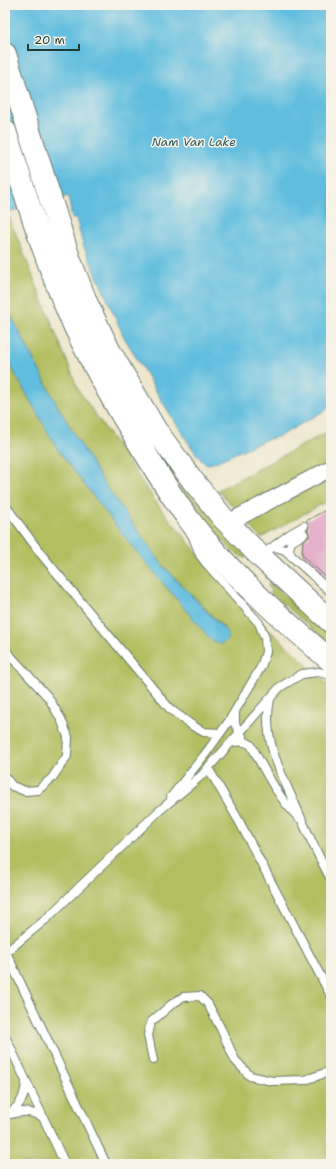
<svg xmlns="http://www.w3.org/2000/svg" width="336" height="1169" font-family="'Shantell Sans',sans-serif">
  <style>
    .green { fill: #b2be60; stroke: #687e4a }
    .water { fill: #61bddf; stroke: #407d8a }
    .building { fill: #e4b0cb }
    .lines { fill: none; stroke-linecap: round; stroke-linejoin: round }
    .lane-casing { stroke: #67786a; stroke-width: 10 }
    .street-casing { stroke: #67786a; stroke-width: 18 }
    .primary-casing { stroke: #67786a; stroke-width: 24 }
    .lane { stroke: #fff; stroke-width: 8 }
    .street { stroke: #fff; stroke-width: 16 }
    .primary { stroke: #fff; stroke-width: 22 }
    .labels { text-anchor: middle; stroke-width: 3; stroke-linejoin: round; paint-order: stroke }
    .water-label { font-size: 12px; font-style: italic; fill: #305d5f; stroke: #f7f3e8 }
  </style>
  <rect width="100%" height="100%" fill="#f7f3e8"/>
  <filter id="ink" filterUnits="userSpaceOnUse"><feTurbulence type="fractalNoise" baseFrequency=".025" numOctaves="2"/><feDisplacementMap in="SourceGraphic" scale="8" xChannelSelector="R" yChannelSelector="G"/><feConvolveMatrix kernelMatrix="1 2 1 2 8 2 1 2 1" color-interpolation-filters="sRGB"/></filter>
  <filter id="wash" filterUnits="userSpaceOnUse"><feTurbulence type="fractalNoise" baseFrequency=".012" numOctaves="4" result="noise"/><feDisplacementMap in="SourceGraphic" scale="16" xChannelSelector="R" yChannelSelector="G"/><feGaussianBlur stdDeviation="0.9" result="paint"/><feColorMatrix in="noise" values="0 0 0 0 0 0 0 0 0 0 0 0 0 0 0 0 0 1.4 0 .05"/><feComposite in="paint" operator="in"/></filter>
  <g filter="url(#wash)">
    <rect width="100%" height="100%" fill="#eee7cd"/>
    <!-- green -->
    <path class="green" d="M7,212L79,391L158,505L233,596L331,687V1164H5V309L83,483L225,629L164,567L103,482L58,407L5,304V213Z
      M48,221L66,273L85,321L109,367L141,423L190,492L245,553L246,558L241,556L231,550C214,530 196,510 180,489C136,430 99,365 69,297C59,273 51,247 43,223Z
      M331,430V499L261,538L218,490Z
      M270,583L331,636V645L271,593L268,586Z"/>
    <!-- water -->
    <path class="water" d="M5,5H331V407L278,437L265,440L213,463L208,464L203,462L192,448L163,403L124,337L83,245L76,218L72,219L68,196L5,213Z
      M5,304L58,407L103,482L164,567L225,630L228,636L226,641L221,644L211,640L130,544L58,450L5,356Z"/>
    <g id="blocks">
      <!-- building -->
      <path class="building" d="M331,507V582L302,555L303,541L309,537V534L308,530L309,526L306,521Z"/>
    </g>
  </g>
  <g filter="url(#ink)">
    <use href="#blocks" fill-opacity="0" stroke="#67786a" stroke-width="1"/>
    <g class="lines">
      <defs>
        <path id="lane" d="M5,505L41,554L170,709L193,726L204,732L220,733
          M271,548L275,547L285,550L331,592
          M270,549L290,534L304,526
          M291,556L289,549L291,542L304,534
          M5,650L48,697L61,719L68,737L67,756L52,778L38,790L25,791L12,786L5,777
          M270,700C262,737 279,769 294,802C305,828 317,854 331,879
          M235,712V724L242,736
          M231,743C238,741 245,740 251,745C265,771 278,798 299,818
          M208,768L239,821L331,996
          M171,797L206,753L229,721L261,667L266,652L265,638L259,623L206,563L200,555L193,537
          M5,950L106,1164
          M5,953L45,920L159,811L202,775L280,687L302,674L318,672L331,675
          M5,1036L65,1164
          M153,1060L148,1035L151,1022L172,1004L183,997L200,996L208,1004L221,1029L235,1060L250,1076L272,1081L305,1080L331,1071
          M11,1114C23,1110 32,1112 43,1117
          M5,1116C19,1108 25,1098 26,1082"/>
        <path id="street" d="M228,523L331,468"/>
        <path id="primary" d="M5,54L69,258L87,304L109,350L155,429L193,481L223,518L261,557L331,622
          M5,131C25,192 43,254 69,314C91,364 118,410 147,456C165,486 184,516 207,542C244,586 287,623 331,661"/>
      </defs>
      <!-- lane casing -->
      <use href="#lane" class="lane-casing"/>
      <!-- street casing -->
      <use href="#street" class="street-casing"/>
      <!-- primary casing -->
      <use href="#primary" class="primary-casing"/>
      <!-- lane -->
      <use href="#lane" class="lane"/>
      <!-- street -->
      <use href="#street" class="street"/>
      <!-- primary -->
      <use href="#primary" class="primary"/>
    </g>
  </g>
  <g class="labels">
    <!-- water labels -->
    <g class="water-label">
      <text x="194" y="146">Nam Van Lake</text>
    </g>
  </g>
  <!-- margin -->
  <rect width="336" height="1169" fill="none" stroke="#f7f3e8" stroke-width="20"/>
  <!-- scale -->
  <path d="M28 44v6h51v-6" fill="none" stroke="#1f3d34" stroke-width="2"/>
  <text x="34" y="44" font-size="12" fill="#1f3d34" stroke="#f7f3e8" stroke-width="3" paint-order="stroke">20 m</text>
</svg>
